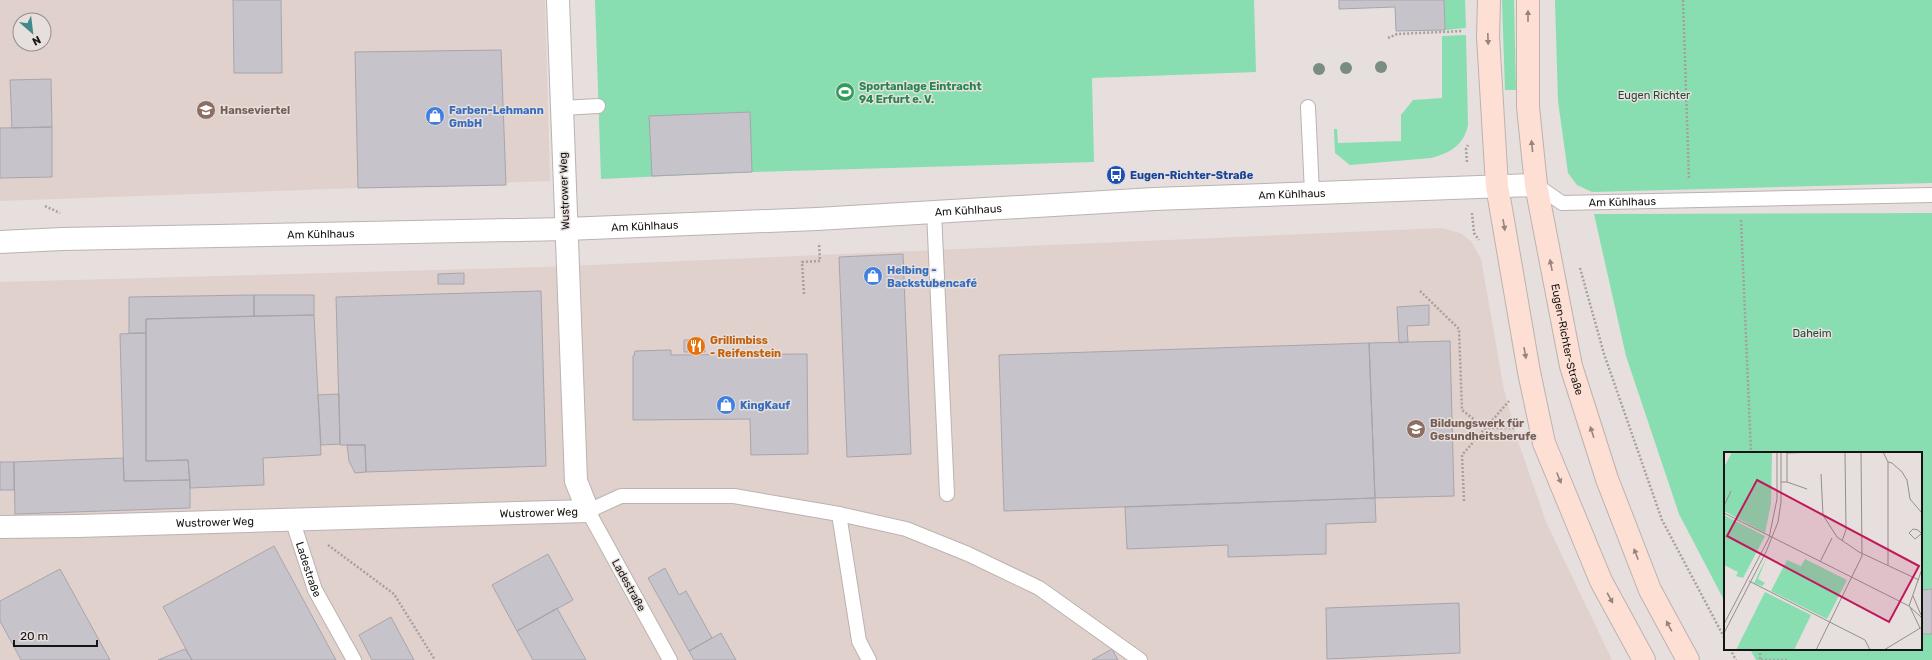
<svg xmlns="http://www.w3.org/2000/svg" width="1932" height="660" font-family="Rubik,sans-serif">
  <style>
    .built { fill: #e0d1cc; fill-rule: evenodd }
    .green { fill: #88deb0 }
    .building { fill: #c6c4ca; stroke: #a7a5ab }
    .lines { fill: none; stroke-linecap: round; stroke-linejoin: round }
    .service-casing { stroke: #bab3b1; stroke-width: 16 }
    .minor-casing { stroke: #bab3b1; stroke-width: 24 }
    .tertiary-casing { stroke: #bab3b1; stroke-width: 24 }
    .secondary-casing { stroke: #bab3b1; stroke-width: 24 }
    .path { stroke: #a6a09f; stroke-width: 2.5; stroke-dasharray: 2 2; stroke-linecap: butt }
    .service { stroke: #fff; stroke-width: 14 }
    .minor { stroke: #fff; stroke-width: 22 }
    .tertiary { stroke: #fff; stroke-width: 22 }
    .secondary { stroke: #fedfd4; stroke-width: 22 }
    .tree { fill: #798e81 }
    .oneway { fill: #96847e }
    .labels { text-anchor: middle; stroke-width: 3; stroke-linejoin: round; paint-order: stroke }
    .leisure-label { font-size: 11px; font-weight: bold; fill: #27864d; stroke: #e6dfdd; text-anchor: start }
    .park-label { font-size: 11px; fill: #204c36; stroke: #e6dfdd }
    .education-label { font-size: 11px; font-weight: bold; fill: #785e54; stroke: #e6dfdd; text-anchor: start }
    .shop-label { font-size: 11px; font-weight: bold; fill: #366cbe; stroke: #e6dfdd; text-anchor: start }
    .transit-label { font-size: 11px; font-weight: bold; fill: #164399; stroke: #e6dfdd; text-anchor: start }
    .street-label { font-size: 11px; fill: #171514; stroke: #e6dfdd }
    .food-label { font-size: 11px; font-weight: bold; fill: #c56008; stroke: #e6dfdd; text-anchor: start }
    .inset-road { fill: none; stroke: #938e8d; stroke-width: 1 }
    .view { fill: #c2185b; fill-opacity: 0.15; stroke: #c2185b; stroke-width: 2 }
    .inset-edge { fill: none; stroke: #171514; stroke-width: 2 }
  </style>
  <rect width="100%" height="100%" fill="#e6dfdd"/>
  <!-- built -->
  <path class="built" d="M0,0H545L550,181L0,201ZM20,20H44V44H20Z
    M1442,228L1460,233L1471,241L1481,259L1504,390L1518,441L1546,522L1612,660H0V282L545,267Z"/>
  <!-- green -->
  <path class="green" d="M595,0H1254L1256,72L1092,78L1094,162L752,172L601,179Z
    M1444,0H1465L1466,28L1445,30Z
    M1502,0H1514L1516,90H1505Z
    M1555,0H1932V183L1592,192L1577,185L1568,173L1558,101Z
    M1466,35L1468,125C1464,145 1450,153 1431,158L1350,165L1335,153L1334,129H1337L1338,143L1401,141V115L1413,100L1442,98V36Z
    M1932,213V660H1756L1750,649H1921V453H1725V602L1679,514L1626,356L1594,214Z"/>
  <!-- building -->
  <path class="building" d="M233,0H281L282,73H234Z
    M1339,0H1444L1445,30L1396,31L1395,7L1339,9Z
    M501,50L506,185L358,188L355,52Z
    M51,79L52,127L12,128L10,80Z
    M750,112L752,172L652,176L649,116Z
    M52,127V177L0,178V128Z
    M903,254L911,454L847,457L839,257Z
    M464,273V284H438V274Z
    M541,291L546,466L366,472L365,445H340L336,297Z
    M254,295V316L146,319V333H129V297Z
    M254,295H314V315L254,316Z
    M1429,305V325L1407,326L1408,342L1399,343L1397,307Z
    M314,315L321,455L263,458L264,485L190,488L188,460L146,461V319Z
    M146,333V461L188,460L190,480L124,481L120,334Z
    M684,340H704L705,352H684Z
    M1450,341L1454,496L1375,498L1369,343Z
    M1369,343L1375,498L1004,511L999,355Z
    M671,350V355L807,354L808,454L751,455L750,419L633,420V356H634L635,351Z
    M339,394L340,444L321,445L318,395Z
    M347,445H365L366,472L355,473L349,461Z
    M123,458L124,481L190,480V508L15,514L14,462Z
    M0,462H14V490H0Z
    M1375,498L1376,522L1326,524V554L1228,557V545L1127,549L1125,507Z
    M274,546L336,660H192L163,607Z
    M548,554L573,600L517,631L492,585Z
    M665,568L679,595L686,591L712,638L689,651L648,578Z
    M60,569L110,660H21L0,621V601Z
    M1932,589V634H1921V590Z
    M1459,603L1460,653L1327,659L1326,608Z
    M557,608L586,660H533L517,631Z
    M391,617L414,660H372L359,635Z
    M721,633L736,660H694L689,651Z
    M185,649L192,660H158Z
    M1112,649L1118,660H1092Z"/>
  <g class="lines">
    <defs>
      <g id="service">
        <path d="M1308,107L1312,193"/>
        <path d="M562,108L598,106"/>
        <path id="s1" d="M1536,185L1562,203L1932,195"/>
        <path d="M934,212L947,494"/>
        <path d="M839,514L859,641L869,660"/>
        <path id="s2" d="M292,519L315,590L354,660"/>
        <path d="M670,660L588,511L621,496H734L839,514L906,529L968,554L1039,588L1140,660"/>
      </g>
      <g id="minor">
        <path id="s3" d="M0,527L78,526L588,511L576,481L558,0"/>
      </g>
      <g id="tertiary">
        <path id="s4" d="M0,242L62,239L566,229L817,219L1154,199L1536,185"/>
      </g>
      <g id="secondary">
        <path d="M1489,0L1488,37L1497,186L1529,372L1544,443L1601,581L1644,660"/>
        <path id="s5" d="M1528,0V107L1536,185L1571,366L1607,479L1650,590L1688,660"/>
      </g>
    </defs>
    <!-- service casing -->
    <use href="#service" class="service-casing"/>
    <!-- minor casing -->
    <use href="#minor" class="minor-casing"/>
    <!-- tertiary casing -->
    <use href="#tertiary" class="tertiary-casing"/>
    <!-- secondary casing -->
    <use href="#secondary" class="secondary-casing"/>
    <!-- path -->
    <path class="path" d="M1683,0L1689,179
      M1388,38L1397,34L1463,31
      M1467,162L1466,149L1468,145
      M45,206L60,213
      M1472,213L1474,233L1479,240
      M1741,220L1751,453
      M1580,268L1604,354L1662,520L1725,639
      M1420,291L1459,329L1462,410L1485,428H1516
      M804,294L802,262L820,261L819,243
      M1464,501L1462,455L1509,401
      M328,545L394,594L435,660
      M1730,649L1736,660
      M1760,649V660H1789"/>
    <!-- service -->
    <use href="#service" class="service"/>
    <!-- minor -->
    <use href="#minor" class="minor"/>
    <!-- tertiary -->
    <use href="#tertiary" class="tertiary"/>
    <!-- secondary -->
    <use href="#secondary" class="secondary"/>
  </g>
  <!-- trees -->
  <g class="tree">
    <circle cx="1381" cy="67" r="6"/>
    <circle cx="1346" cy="68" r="6"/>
    <circle cx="1319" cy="69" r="6"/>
  </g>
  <!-- one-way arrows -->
  <defs><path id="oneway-solid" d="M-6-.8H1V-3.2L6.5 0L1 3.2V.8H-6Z"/></defs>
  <g class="oneway">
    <use href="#oneway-solid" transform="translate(1528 16) rotate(-90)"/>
    <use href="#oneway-solid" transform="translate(1488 39) rotate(88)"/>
    <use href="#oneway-solid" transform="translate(1532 146) rotate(-96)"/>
    <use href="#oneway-solid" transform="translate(1504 225) rotate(80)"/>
    <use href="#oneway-solid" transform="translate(1551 265) rotate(-101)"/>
    <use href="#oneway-solid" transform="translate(1525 353) rotate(80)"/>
    <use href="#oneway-solid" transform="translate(1592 432) rotate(-108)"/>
    <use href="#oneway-solid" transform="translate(1559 478) rotate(68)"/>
    <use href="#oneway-solid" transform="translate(1636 554) rotate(-111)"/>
    <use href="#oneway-solid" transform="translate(1610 598) rotate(61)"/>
    <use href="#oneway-solid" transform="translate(1669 626) rotate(-118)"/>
  </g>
  <!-- icons -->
  <defs>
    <symbol id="stadium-disc" viewBox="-11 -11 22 22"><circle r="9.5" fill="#2e9e5b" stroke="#e6dfdd"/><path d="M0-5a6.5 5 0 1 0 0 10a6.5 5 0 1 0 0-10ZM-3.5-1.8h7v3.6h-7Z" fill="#fff"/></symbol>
    <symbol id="school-disc" viewBox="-11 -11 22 22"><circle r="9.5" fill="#8d6e63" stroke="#e6dfdd"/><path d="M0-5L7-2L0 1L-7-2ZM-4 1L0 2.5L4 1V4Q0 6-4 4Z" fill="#fff"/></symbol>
    <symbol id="shop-disc" viewBox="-11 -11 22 22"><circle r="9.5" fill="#3f7fe0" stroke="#e6dfdd"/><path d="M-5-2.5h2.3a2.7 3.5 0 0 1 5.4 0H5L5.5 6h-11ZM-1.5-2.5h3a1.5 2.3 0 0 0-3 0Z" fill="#fff"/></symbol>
    <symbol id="bus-disc" viewBox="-11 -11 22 22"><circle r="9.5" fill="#1a4fb4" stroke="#e6dfdd"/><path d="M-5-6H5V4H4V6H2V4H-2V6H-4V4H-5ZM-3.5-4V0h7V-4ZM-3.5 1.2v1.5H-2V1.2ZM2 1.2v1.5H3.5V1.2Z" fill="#fff"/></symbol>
    <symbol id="restaurant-disc" viewBox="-11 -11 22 22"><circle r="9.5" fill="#e8710a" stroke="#e6dfdd"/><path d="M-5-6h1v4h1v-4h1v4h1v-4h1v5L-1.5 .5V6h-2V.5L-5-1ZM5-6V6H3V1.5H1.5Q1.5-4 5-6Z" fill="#fff"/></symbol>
  </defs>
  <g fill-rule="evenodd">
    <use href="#stadium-disc" x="834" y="81" width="22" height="22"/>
    <use href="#school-disc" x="195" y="99" width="22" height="22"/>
    <use href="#shop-disc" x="424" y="105" width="22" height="22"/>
    <use href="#bus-disc" x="1105" y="164" width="22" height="22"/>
    <use href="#shop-disc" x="862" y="265" width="22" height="22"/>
    <use href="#restaurant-disc" x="685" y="335" width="22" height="22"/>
    <use href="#shop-disc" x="715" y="394" width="22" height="22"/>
    <use href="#school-disc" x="1405" y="418" width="22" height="22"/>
  </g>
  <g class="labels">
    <!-- leisure labels -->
    <g class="leisure-label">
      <text x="859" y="90">Sportanlage Eintracht<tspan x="859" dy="13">94 Erfurt e. V.</tspan></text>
    </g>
    <!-- park labels -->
    <g class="park-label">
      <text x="1654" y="99">Eugen Richter</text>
      <text x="1812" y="337">Daheim</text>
    </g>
    <!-- education labels -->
    <g class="education-label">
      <text x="220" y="114">Hanseviertel</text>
      <text x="1430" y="427">Bildungswerk für<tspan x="1430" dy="13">Gesundheitsberufe</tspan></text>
    </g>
    <!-- shop labels -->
    <g class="shop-label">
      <text x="449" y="114">Farben-Lehmann<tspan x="449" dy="13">GmbH</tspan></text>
      <text x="887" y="274">Helbing -<tspan x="887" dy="13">Backstubencafé</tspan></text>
      <text x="740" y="409">KingKauf</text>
    </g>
    <!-- transit labels -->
    <g class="transit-label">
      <text x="1130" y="179">Eugen-Richter-Straße</text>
    </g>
    <!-- street labels -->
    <g class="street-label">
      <text transform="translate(564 191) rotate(-92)" y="4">Wustrower Weg</text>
      <text dy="4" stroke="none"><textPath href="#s4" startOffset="1293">Am Kühlhaus</textPath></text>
      <text dy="4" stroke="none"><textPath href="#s1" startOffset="92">Am Kühlhaus</textPath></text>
      <text dy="4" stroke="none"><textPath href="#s4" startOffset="969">Am Kühlhaus</textPath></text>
      <text dy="4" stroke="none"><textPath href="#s4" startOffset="645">Am Kühlhaus</textPath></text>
      <text dy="4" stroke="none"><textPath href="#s4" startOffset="321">Am Kühlhaus</textPath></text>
      <text dy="4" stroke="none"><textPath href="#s5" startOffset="343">Eugen-Richter-Straße</textPath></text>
      <text dy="4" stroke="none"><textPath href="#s3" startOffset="539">Wustrower Weg</textPath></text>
      <text dy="4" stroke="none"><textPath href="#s3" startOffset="215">Wustrower Weg</textPath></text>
      <text dy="4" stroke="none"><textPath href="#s2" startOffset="53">Ladestraße</textPath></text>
      <text transform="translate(629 585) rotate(61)" y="4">Ladestraße</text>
    </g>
    <!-- food labels -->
    <g class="food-label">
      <text x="710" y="344">Grillimbiss<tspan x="710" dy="13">- Reifenstein</tspan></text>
    </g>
  </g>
  <!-- overview -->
  <g transform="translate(1724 452)">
    <rect width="198" height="198" fill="#e6dfdd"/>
    <path d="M8,0H48L47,52L41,81L0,59V15ZM0,63L41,84L19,126L12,124L14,120L0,113ZM44,102L34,127L41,131L38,134L30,131ZM81,107L123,128L103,167L47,139L63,108L77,114ZM41,140L87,163L70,198H12Z" fill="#88deb0"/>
    <path class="inset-road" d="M159,0L164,10V113M164,10L168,11L178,20L183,28L186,47L198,61M97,22L99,63L113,85L135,100L195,128M57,30H63V1L97,0M63,30L83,37M0,54L7,39M0,61L185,154L198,166M197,82L191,87L185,81L189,77L194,78L198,82M118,89L122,78L121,0M96,110L108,86M25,129L141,188L146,198M189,144L197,163M185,154L198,117M186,155L196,176M0,172L45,86L53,47V0M0,181L42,100L54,70L57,50V0M92,198L138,104L137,0M160,198L198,175"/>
    <path class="view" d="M33,28L195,114L165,170L3,84Z"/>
    <rect width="198" height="198" class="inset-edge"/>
  </g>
  <!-- north arrow -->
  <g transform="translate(32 32) rotate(152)"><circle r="19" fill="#e6dfdd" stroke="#938e8d"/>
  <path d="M0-3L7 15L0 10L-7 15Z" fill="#428a8a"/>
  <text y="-6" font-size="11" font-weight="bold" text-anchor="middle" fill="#171514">N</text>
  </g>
  <!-- scale -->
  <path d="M14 640v6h83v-6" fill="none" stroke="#171514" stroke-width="2"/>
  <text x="20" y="640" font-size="12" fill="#171514" stroke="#e6dfdd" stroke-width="3" paint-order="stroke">20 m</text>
</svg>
